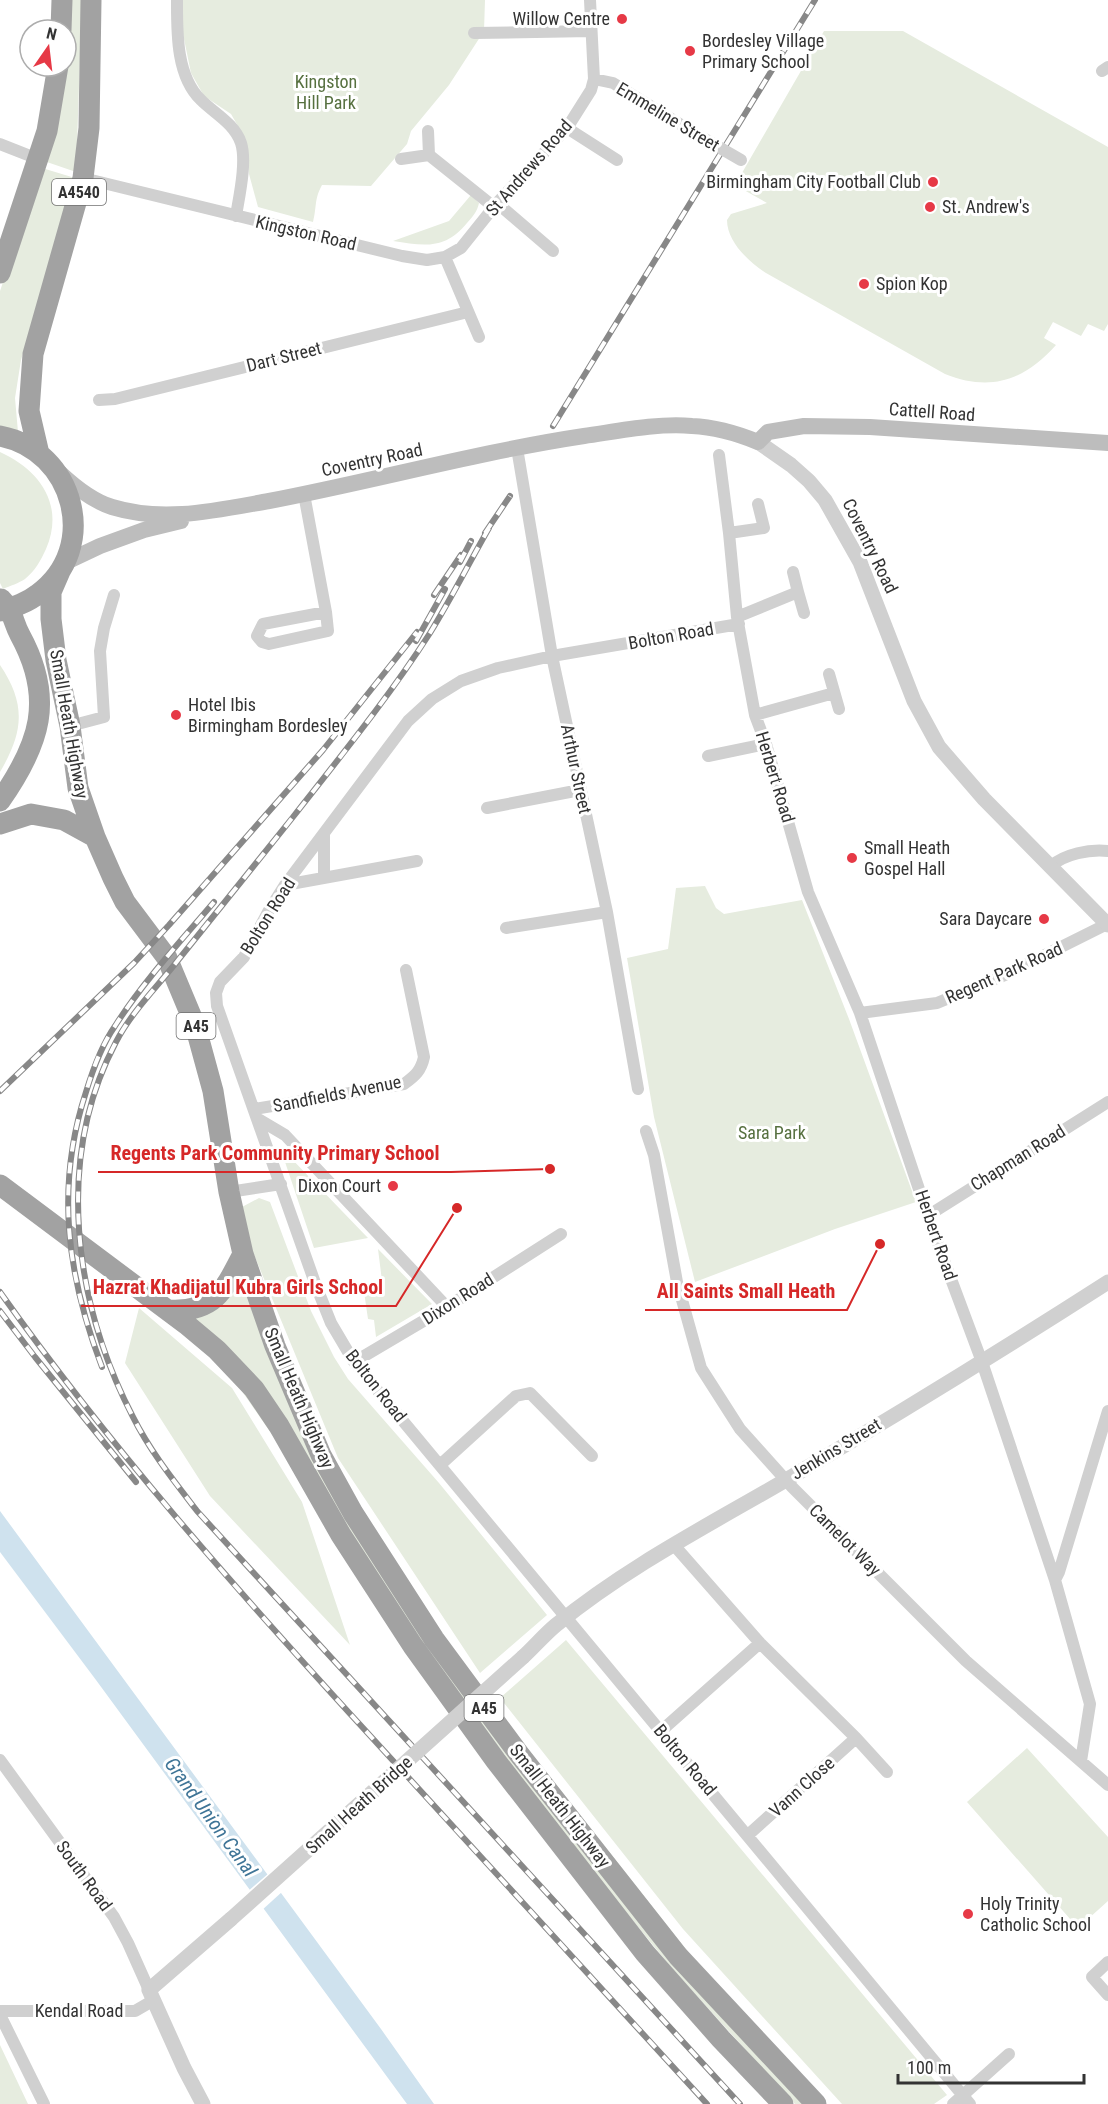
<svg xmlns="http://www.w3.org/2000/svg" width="1108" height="2104" font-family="'Roboto Condensed',sans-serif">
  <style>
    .green { fill: #e6ecdf }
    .water { fill: #cfe2ee }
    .pier { fill: #fff }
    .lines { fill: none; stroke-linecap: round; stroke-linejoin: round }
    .minor { stroke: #d0d0d0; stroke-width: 12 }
    .tertiary { stroke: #d0d0d0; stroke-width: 15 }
    .secondary { stroke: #bdbdbd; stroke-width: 16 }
    .trunk { stroke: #a2a2a2; stroke-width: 21 }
    .rail-casing { stroke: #888; stroke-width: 6 }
    .rail { stroke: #fff; stroke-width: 4; stroke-dasharray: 11; stroke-linecap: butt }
    .minor-bridge { stroke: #d0d0d0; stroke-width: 12 }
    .tertiary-bridge { stroke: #d0d0d0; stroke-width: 15 }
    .poi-dot { fill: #e63946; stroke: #fff; stroke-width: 2 }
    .labels { text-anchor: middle; stroke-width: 6; stroke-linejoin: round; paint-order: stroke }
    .shield { fill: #fff; stroke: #707070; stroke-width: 1.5 }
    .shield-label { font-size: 16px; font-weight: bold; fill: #333 }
    .poi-label { font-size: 18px; fill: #333; stroke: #fff; text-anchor: start }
    .park-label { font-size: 18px; fill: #56703f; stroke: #fff }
    .street-label { font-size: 18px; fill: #333; stroke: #fff }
    .water-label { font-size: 20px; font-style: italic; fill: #3f7597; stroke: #fff }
    .leader { fill: none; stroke: #d62828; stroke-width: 2 }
    .callout-dot { fill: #d62828; stroke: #fff; stroke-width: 2 }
    .callout-label { font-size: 20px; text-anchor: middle; font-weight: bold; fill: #d62828; stroke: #fff; stroke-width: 6; stroke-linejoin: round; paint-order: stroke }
  </style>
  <rect width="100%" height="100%" fill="#fff"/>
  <!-- green -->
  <path class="green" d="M71,0H82L76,172L44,161L59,110L69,57Z
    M183,0H485L484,31L449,85L411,131L407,144L371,186L322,185C314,200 317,206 313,222L258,207L249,174L246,140L231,114L204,96L191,73L183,34Z
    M824,31H903L1108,147V324L1104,331L1088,324L1081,336L1053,322L1044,338L1056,345C1024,381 990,392 945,374L766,273C749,262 727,242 727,220L731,214L767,203L735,185Z
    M42,168L75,178L21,360L15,398L18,432L0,427V291Z
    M471,195L479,203C477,212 473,216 467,223C445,250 424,246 393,241L449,221Z
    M0,452C40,470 65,505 46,549C41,560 35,571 25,579C19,583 10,586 3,589L0,583Z
    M0,665C27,705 23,733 0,772Z
    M705,886L716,908L724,914L802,900L849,1019L916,1202L835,1229L695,1282L654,1117L627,958L668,949L676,888Z
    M287,1154L368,1238L314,1248L283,1156Z
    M259,1198L270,1202L311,1311L334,1357L348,1379L439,1483L547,1615L480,1673L338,1458L250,1245L242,1207Z
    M378,1249L432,1304L376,1337L374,1320L368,1319L363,1285L382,1281Z
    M242,1278L353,1527L808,2104H795L675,1972L475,1728L192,1319Z
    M139,1308L232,1388L302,1502L350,1645L210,1496L125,1363Z
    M566,1640L947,2095L934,2104H842L683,1929L500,1698Z
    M1027,1748L1108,1837V1901L1078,1928L967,1802Z
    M0,2045L28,2104H0Z"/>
  <!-- water -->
  <path class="water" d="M0,1511L381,2029L434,2104H407L96,1680L0,1552Z"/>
  <!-- pier -->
  <path class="pier" d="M269,1873L283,1891L261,1911L247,1892Z"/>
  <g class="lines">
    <!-- minor -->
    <path class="minor" d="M177,0C177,32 176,76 201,100C215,114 234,123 241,143C247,162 239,197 236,216
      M474,33L591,31
      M1102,71L1108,67
      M594,79L613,83L696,134
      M567,128L617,160
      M428,131L429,155
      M0,144L38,159
      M401,159L429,155L494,207
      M83,178L402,256L427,260L445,257L479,337
      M497,203L553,251
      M445,257L461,248L497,203L567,128L591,90L594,79L590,0
      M99,400L115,399L468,312
      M517,448L552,656L607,912L638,1089
      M719,455L729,533L737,617L755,715L766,744L808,892L860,1013L932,1228L982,1362L1055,1580L1090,1704L1081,1761
      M304,494L326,612L328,631L269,644L262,642L257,636L263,624L326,612
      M729,533L764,528L758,504
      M798,592L804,613
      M737,617L798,592L793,572
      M739,624L552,656L498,668L461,681L432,699L408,721L285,885L268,912L244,957L220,982L216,993L217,1006L315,1283L331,1323L354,1362L970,2104
      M829,674L839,709
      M755,715L834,693
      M70,726L104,717L100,651L104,628L114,595
      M708,756L766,744
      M487,808L580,790
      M1051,866C1065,854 1089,849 1108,851
      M324,878V834
      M285,885L417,861
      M506,928L607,912
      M860,1013L937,1003L1005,975L1107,924
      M254,1109L404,1084C415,1076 421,1071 424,1057L406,970
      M258,1119L285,1135L447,1307
      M646,1131L654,1155L677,1282L701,1368L740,1429L792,1487L966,1661L1108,1785
      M229,1192L281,1184
      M929,1215L1108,1102
      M354,1362L447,1307L561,1234
      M440,1465L516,1396L530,1393L592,1456
      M673,1544L760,1643L856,1738L887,1772
      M1055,1580L1059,1572L1108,1411
      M661,1731L760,1643
      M0,1760L114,1917L128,1943L149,1990
      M748,1835L856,1738
      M1108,1962L1092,1977L1108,1995
      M0,2011H135L154,2000
      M0,2015L44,2104
      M953,2104L1009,2054"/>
    <!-- tertiary -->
    <path class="tertiary" d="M758,442L791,465L809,481L825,500L860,562L914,701L939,747L984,799L1108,925
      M523,1657C534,1647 544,1635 556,1625C627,1567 707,1526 786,1480C895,1416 1002,1350 1108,1282
      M203,2104L184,2068L149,1990L231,1919"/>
    <!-- secondary -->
    <path class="secondary" d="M60,473C75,487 93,501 112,507C164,523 218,510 269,501C374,481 478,452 584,436C619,431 657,423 692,426C716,427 736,433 758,442L768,432L804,426L870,427L1108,443
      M64,563L100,546L144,530L181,521"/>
    <!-- trunk -->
    <path class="trunk" d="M61,30L62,0
      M0,273L47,131L58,66
      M0,436C74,450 101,548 38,594C27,603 13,607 0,611
      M39,454L29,411L33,354L83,178L89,128L91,0
      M61,569L51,592V619L56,660L70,726L78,788L95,837L113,878L125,902L167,958L195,1025L213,1091L229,1192L243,1254L275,1346L321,1455L353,1513L434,1639L519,1754L678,1956L816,2104
      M0,801C40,744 55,699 20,635C12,620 14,612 1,599
      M0,824L31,814L64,820L95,837
      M0,1185L186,1324L217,1350L254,1389L279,1426L341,1535L413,1646L496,1761L645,1953L721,2039L783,2104
      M168,1310C214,1313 224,1291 243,1254"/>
    <defs>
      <path id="rail" d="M553,426L815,0
        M489,528C469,563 451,599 430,633C389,697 340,757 293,817C254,866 214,915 175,964C155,989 131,1013 116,1042C54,1159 74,1303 133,1417C150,1451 174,1481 197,1511L740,2104
        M485,533L510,496
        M460,562L471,541
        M434,595L461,555
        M416,641L445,589
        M0,1091L134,963L169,925L323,750L417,632
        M0,1292C110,1447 236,1589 364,1729C478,1854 593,1979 707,2104
        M0,1311L35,1357L136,1482
        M102,1367C67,1275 55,1187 86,1092C93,1069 101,1046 115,1026C143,982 180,942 214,902"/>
    </defs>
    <!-- rail casing -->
    <use href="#rail" class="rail-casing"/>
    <!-- rail -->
    <use href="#rail" class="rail"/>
    <!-- minor-bridge -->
    <path class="minor-bridge" d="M696,134L741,160"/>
    <!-- tertiary-bridge -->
    <path class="tertiary-bridge" d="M231,1919L523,1657"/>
  </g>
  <!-- markers -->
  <g class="poi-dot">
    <circle cx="622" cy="19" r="6"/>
    <circle cx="690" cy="51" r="6"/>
    <circle cx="933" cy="182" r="6"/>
    <circle cx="930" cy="207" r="6"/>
    <circle cx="864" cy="284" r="6"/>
    <circle cx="176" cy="715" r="6"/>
    <circle cx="852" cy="858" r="6"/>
    <circle cx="1044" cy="919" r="6"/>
    <circle cx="393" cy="1186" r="6"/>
    <circle cx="968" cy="1914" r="6"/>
  </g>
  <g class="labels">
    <!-- shield labels -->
    <g class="shield">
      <rect x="52" y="179" width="54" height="26" rx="4.5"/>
      <rect x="176.5" y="1013" width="39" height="26" rx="4.5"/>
      <rect x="464.5" y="1695" width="39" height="26" rx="4.5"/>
    </g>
    <g class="shield-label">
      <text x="79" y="198">A4540</text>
      <text x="196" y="1032">A45</text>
      <text x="484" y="1714">A45</text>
    </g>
    <!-- poi labels -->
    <g class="poi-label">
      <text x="610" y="25" text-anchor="end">Willow Centre</text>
      <text x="702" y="47">Bordesley Village<tspan x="702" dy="21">Primary School</tspan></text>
      <text x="921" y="188" text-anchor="end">Birmingham City Football Club</text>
      <text x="942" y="213">St. Andrew's</text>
      <text x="876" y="290">Spion Kop</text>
      <text x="188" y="711">Hotel Ibis<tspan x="188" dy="21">Birmingham Bordesley</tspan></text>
      <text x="864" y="854">Small Heath<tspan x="864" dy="21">Gospel Hall</tspan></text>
      <text x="1032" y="925" text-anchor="end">Sara Daycare</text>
      <text x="381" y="1192" text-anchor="end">Dixon Court</text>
      <text x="980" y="1910">Holy Trinity<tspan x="980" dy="21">Catholic School</tspan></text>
    </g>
    <!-- park labels -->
    <g class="park-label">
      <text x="326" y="88">Kingston<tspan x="326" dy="21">Hill Park</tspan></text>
      <text x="772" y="1139">Sara Park</text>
    </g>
    <!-- street labels -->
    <g class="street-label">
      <text transform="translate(668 117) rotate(31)" y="6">Emmeline Street</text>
      <text transform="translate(529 168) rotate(-49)" y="6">St Andrews Road</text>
      <text transform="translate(306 233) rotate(13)" y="6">Kingston Road</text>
      <text transform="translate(284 357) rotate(-14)" y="6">Dart Street</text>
      <text transform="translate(932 412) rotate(4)" y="6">Cattell Road</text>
      <text transform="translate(372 460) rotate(-12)" y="6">Coventry Road</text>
      <text transform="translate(870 546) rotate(64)" y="6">Coventry Road</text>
      <text transform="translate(671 636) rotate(-10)" y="6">Bolton Road</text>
      <text transform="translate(69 724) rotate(80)" y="6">Small Heath Highway</text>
      <text transform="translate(576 769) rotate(78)" y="6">Arthur Street</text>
      <text transform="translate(775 777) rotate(73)" y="6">Herbert Road</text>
      <text transform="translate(268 916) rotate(-58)" y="6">Bolton Road</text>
      <text transform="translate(1004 973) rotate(-24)" y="6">Regent Park Road</text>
      <text transform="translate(337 1094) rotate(-11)" y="6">Sandfields Avenue</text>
      <text transform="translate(1018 1158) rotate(-32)" y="6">Chapman Road</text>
      <text transform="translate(936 1235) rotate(71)" y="6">Herbert Road</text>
      <text transform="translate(458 1299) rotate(-32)" y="6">Dixon Road</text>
      <text transform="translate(376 1386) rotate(52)" y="6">Bolton Road</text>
      <text transform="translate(299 1398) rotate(67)" y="6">Small Heath Highway</text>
      <text transform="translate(836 1449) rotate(-31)" y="6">Jenkins Street</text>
      <text transform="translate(845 1540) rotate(45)" y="6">Camelot Way</text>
      <text transform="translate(685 1760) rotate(50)" y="6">Bolton Road</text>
      <text transform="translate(802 1787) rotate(-42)" y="6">Vann Close</text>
      <text transform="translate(359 1805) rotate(-42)" y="6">Small Heath Bridge</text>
      <text transform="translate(560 1806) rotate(52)" y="6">Small Heath Highway</text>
      <text transform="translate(84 1876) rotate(54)" y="6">South Road</text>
      <text x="79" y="2017">Kendal Road</text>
    </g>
    <!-- water labels -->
    <g class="water-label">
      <text transform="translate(211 1817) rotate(54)" y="7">Grand Union Canal</text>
    </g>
  </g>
  <!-- callouts -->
  <path class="leader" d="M550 1169L451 1172H98M457 1208L396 1306H81M880 1244L847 1310H645"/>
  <g class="callout-dot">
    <circle cx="550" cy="1169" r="6"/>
    <circle cx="457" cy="1208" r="6"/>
    <circle cx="880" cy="1244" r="6"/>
  </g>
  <g class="callout-label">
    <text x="275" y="1160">Regents Park Community Primary School</text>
    <text x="238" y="1294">Hazrat Khadijatul Kubra Girls School</text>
    <text x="746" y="1298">All Saints Small Heath</text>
  </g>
  <!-- north arrow -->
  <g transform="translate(48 48) rotate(14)"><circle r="28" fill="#ffffff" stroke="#adadad" stroke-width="1.5"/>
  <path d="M0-4.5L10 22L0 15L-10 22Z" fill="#e63946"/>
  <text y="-9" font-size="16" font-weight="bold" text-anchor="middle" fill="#333333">N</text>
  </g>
  <!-- scale -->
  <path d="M898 2074v9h186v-9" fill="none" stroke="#333333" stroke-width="3"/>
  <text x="907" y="2074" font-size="18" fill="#333333" stroke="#ffffff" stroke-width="4.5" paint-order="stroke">100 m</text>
</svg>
